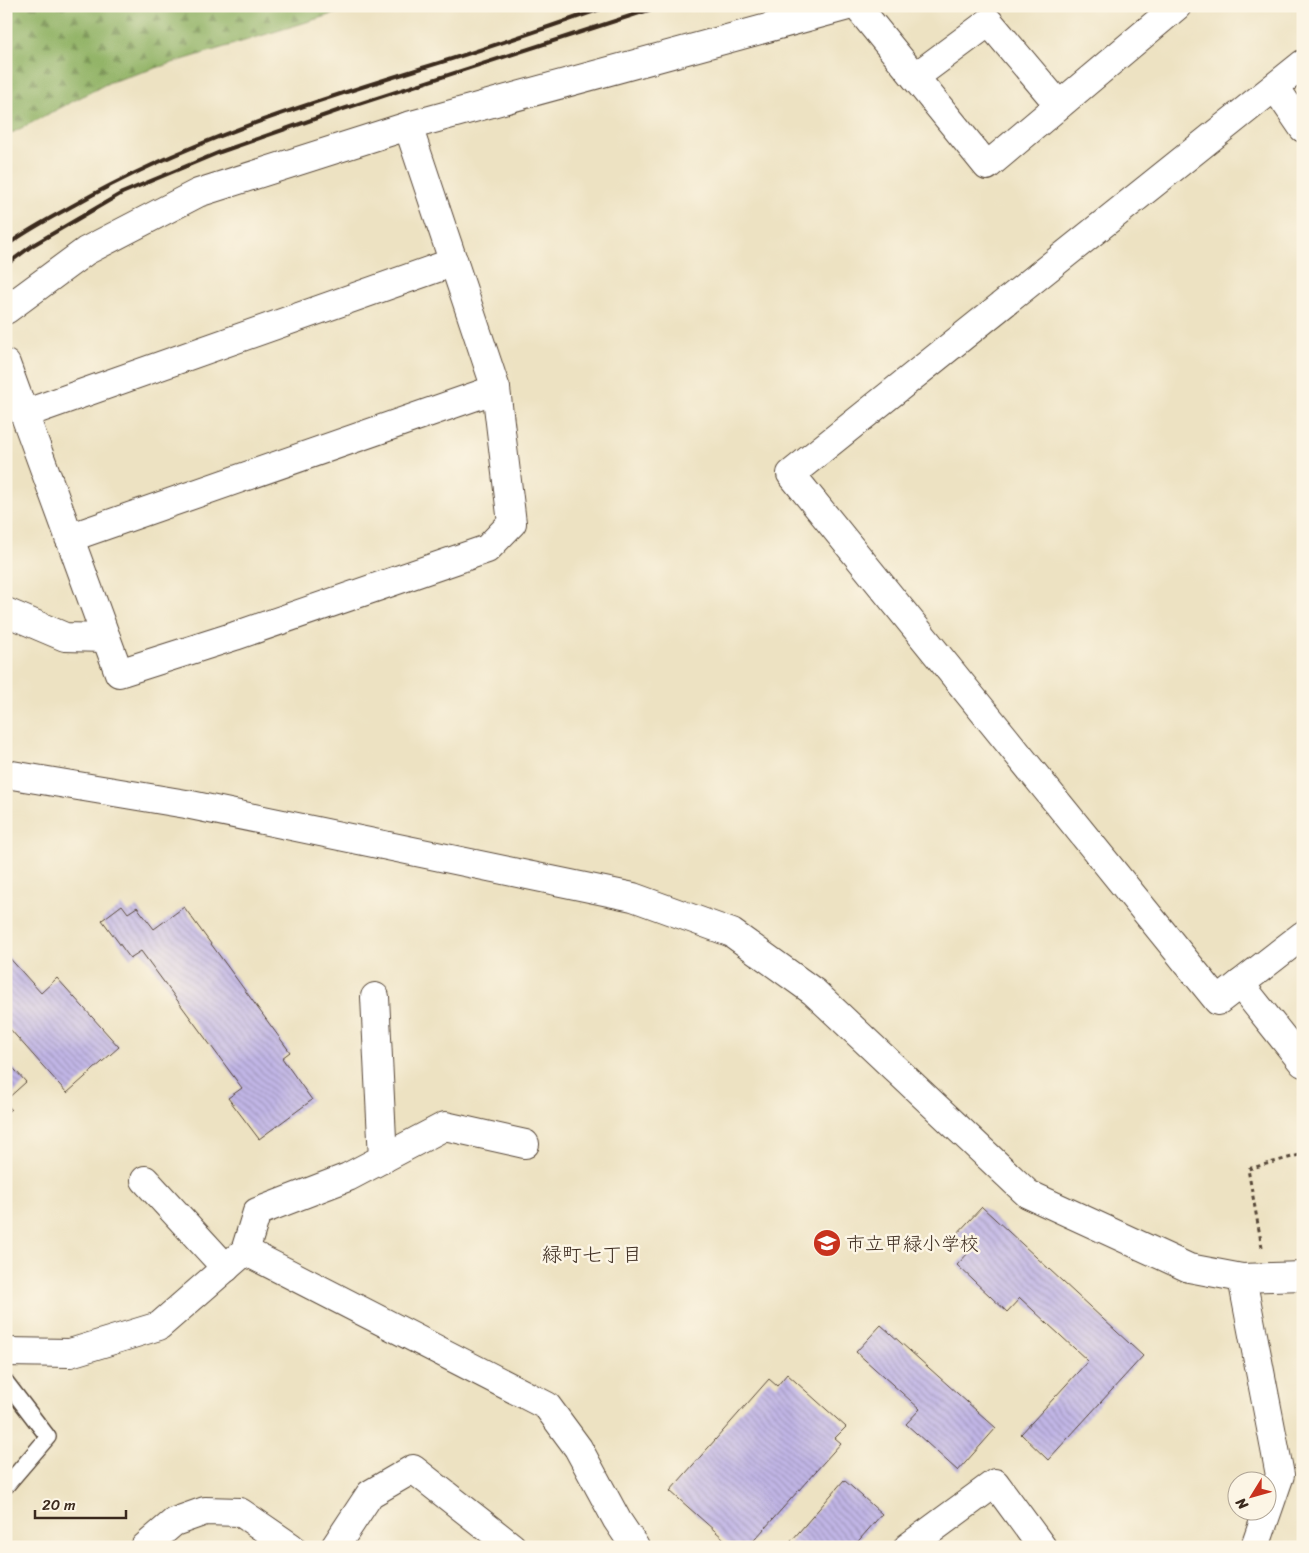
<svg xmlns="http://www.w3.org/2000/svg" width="1309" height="1553" viewBox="0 0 1309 1553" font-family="Sriracha,'Klee One',sans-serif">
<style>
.forest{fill:url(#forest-firs);stroke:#676f43}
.building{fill:url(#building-back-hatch)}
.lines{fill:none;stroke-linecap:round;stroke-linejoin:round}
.lane-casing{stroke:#564637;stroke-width:18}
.street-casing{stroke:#564637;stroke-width:30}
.path{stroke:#564637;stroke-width:3;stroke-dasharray:4 4;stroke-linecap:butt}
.lane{stroke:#fff;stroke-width:15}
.street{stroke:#fff;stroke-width:28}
.rail{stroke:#3b2a1e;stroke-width:4}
.labels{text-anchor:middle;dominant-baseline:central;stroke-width:5;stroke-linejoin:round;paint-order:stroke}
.poi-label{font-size:19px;fill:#3b2a1e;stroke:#fcf5e5;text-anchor:start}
.neighbourhood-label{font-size:20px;fill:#3b2a1e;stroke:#fcf5e5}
</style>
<defs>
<pattern id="forest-firs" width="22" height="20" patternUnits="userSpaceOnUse" patternTransform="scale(1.25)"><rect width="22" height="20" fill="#93b468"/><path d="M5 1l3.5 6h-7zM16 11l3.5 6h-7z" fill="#799355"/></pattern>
<pattern id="building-back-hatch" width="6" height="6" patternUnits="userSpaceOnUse" patternTransform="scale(1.25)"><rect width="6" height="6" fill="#c1b6e6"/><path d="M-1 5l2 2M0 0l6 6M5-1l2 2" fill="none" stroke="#9e94ba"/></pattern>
</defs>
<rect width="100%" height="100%" fill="#fcf5e5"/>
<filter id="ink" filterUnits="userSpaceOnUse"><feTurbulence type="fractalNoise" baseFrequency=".02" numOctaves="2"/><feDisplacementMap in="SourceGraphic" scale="10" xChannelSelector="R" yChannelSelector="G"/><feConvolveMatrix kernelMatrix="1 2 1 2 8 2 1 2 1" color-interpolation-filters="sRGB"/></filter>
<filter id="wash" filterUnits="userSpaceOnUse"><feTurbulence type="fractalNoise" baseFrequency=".0096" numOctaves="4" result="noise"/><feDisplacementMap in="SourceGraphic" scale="20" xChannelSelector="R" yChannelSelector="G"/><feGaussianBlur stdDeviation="1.12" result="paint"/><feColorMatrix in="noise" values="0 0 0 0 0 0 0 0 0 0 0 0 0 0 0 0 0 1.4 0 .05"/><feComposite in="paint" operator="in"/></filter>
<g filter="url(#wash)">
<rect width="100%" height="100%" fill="#ede2c2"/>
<polygon class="forest" points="6,6 359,6 110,82 6,136"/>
<g id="blocks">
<g class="building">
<polygon points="122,905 128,913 137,907 154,929 184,907 290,1052 282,1058 312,1100 259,1139 228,1098 242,1088 141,951 130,958 102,920"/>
<polygon points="6,954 41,993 57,978 119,1047 67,1093 9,1028 6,1031"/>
<polygon points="6,1060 26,1082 6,1100"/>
<polygon points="6,1103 11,1109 6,1113"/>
<polygon points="982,1207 1143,1356 1048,1460 1021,1434 1088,1361 1020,1298 1007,1312 957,1265 970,1251 954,1237"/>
<polygon points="881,1325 996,1428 958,1471 906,1424 920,1409 856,1352"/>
<polygon points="787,1374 846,1427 835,1438 841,1443 748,1547 733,1547 670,1491 769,1379 777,1386"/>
<polygon points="844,1480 882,1514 853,1547 786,1547"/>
</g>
</g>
</g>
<g filter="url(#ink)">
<use href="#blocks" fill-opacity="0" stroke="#564637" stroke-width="1"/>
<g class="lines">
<defs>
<polyline id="lane" points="6,1382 48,1437 6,1486"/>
<g id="street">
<polyline points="857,6 987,166 1177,6"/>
<polyline points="1303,64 791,474 1218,1001 1303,935"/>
<polyline points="915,77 989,22 1059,105"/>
<polyline points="1275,87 1303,128"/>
<polyline points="6,310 86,251 198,193 408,126 848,6"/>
<polyline points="6,364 119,673 235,636 487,549 512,523 496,389 408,126"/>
<polyline points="24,414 454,262"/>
<polyline points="69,538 496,389"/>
<polyline points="6,612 65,637 106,638"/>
<polyline points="6,774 186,804 633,897 732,933 814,992 1028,1194 1189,1268 1242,1278 1303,1276"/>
<polyline points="1240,984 1303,1063"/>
<polyline points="375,997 383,1159"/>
<polyline points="145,1180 226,1268"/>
<polyline points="245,1251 257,1212 348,1177 445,1126 525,1144"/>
<polyline points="1242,1278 1280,1475 1255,1547"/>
<polyline points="6,1352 70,1353 159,1326 245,1251 547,1406 578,1448 617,1520 635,1547"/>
<polyline points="145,1547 174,1522 205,1511 240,1512 291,1547"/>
<polyline points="335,1547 370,1494 413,1469 512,1547"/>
<polyline points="908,1547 995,1483 1042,1547"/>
</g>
</defs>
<use href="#lane" class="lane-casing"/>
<use href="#street" class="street-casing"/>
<polyline class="path" points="1262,1247 1248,1169 1303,1154"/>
<use href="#lane" class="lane"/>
<use href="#street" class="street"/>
<g class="rail">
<path d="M6 246C27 230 51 218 74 205 182 143 300 106 419 69 483 50 546 28 609 6"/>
<polyline points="6,265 33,245 122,193 220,152 337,111 661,6"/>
</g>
</g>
</g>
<defs>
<symbol id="school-disc" viewBox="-11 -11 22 22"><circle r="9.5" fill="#c8321e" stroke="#fcf5e5"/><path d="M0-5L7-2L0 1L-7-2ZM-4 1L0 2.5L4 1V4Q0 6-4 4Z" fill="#fff"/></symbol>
</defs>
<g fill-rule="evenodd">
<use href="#school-disc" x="811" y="1227" width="32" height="32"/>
</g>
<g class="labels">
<g class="poi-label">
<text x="846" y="1243">市立甲緑小学校</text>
</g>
<g class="neighbourhood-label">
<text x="592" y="1254">緑町七丁目</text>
</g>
</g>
<rect width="1309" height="1553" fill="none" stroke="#fcf5e5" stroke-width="25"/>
<g transform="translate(1252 1496) rotate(233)"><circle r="24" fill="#fcf5e5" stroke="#afa495"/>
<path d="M0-4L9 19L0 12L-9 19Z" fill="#c8321e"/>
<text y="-8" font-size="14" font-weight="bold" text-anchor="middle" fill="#3b2a1e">N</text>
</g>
<path d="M35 1510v8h91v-8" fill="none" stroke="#3b2a1e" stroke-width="2.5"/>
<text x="42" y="1510" font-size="15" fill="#3b2a1e" stroke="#fcf5e5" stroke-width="4" paint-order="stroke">20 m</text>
</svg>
